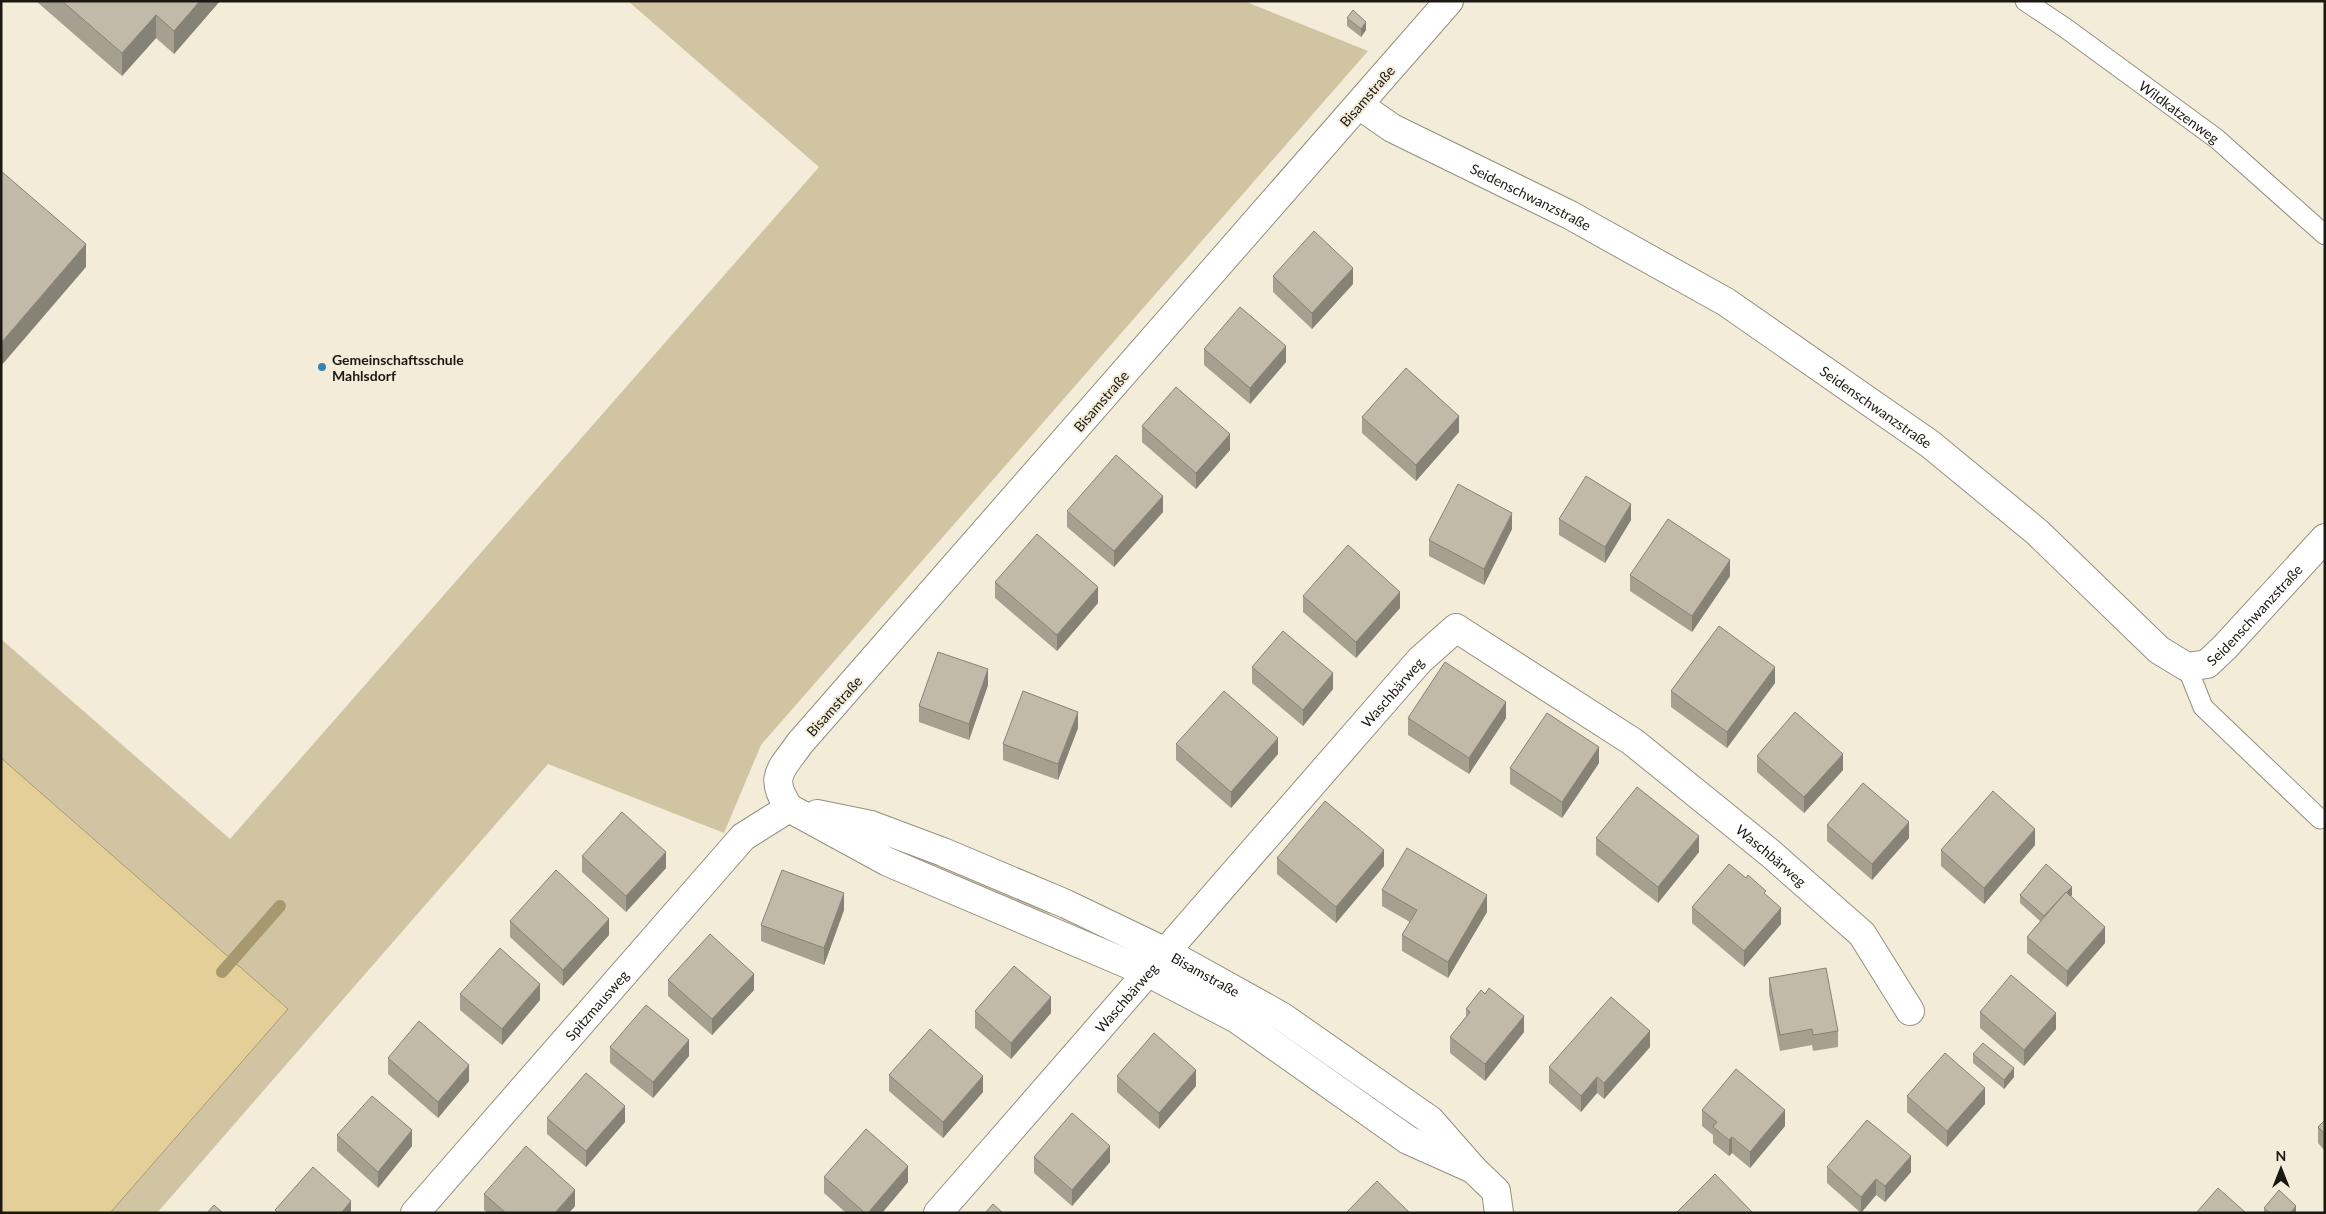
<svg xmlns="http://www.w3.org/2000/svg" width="2326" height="1214" viewBox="0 0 2326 1214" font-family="Lato,sans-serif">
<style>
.green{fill:#d1c4a3}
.water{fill:#e4cf98;stroke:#a89870}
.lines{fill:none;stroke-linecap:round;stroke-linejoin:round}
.stream{stroke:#a89870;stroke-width:12}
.service-casing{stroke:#958f7e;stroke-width:21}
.minor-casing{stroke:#958f7e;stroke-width:30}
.service{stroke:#fff;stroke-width:19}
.minor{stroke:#fff;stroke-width:28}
.wall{fill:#a6a091}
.shaded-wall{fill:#878276}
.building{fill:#c1baa9;stroke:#878276}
.poi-dot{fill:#3485b6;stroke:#f3ecd9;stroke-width:2}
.labels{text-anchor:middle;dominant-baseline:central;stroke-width:4;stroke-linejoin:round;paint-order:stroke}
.street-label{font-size:14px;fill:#1c1913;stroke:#f3ecd9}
.poi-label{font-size:14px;font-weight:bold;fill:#1c1913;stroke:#f3ecd9;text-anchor:start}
</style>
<rect width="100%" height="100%" fill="#f3ecd9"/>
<g class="green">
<polygon points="628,1 1244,1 1368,51 761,745 724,833 548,764 157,1213 110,1213 288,1009 1,758 1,639 230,839 819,167"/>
<polygon points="872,836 1051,912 1049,914 1040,912 873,845"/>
</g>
<polygon class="water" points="1,758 288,1009 110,1213 1,1213"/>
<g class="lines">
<polyline class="stream" points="222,972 280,906"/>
<defs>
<g id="service">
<path id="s1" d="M2025 1 2064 27 2217 139 2325 235"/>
<polyline points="2187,667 2203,707 2320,819"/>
</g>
<g id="minor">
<path d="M1449 1 800 743C781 770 768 777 789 808L888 862 1149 973 1237 1019 1408 1140 1473 1169"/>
<path id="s2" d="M1359 105 1392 128 1570 215 1726 302 1930 444 2037 532 2159 650 2187 667 2207 664 2225 647 2325 538"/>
<path id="s3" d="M817 814 871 825 943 852 1066 904 1166 952 1281 1016 1430 1120 1473 1169 1496 1191 1499 1213"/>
<path id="s4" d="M415 1213 743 837 789 808"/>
<path id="s5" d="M938 1213 1420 660 1456 628 1633 742 1770 853 1862 934 1910 1011"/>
</g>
</defs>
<use href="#service" class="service-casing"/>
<use href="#minor" class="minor-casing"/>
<use href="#service" class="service"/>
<use href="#minor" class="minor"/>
</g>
<g class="wall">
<polygon points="36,1 220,1 174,54 156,38 122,76"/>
<polygon points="1347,18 1366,30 1361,37 1347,26"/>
<polygon points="1273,276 1353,284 1312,329 1273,292"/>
<polygon points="1204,349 1286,362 1250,404 1204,365"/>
<polygon points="1362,417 1459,432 1416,481 1362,433"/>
<polygon points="1142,426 1230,450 1196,489 1142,442"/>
<polygon points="1067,511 1163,512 1114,567 1067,527"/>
<polygon points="1559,519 1631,520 1605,563 1559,535"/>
<polygon points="1512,529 1484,585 1429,556 1429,540"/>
<polygon points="1630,575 1730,576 1692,632 1630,591"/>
<polygon points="995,582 1098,603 1057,651 995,598"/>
<polygon points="1303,596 1400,608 1356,658 1303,612"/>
<polygon points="1252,667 1333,689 1303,726 1252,683"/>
<polygon points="1775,683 1727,748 1671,707 1671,691"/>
<polygon points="988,685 969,740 919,722 919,706"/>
<polygon points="1408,718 1506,718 1469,774 1408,735"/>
<polygon points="1078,728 1058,780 1003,760 1003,744"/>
<polygon points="1176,744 1278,754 1231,808 1176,760"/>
<polygon points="1757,756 1843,770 1804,813 1757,772"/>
<polygon points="1599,763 1562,818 1510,784 1510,768"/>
<polygon points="1827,825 1909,838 1872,880 1827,841"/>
<polygon points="1596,838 1699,852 1658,903 1596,855"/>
<polygon points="2035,845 1984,904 1941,866 1941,850"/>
<polygon points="582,856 666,868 626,912 582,872"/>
<polygon points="1277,858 1384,866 1336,923 1277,874"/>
<polygon points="1382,890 1487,912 1448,978 1402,951 1402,935 1410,922 1382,906"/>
<polygon points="2020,895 2072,895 2070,896 2105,943 2067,987 2027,953 2027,937 2040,921 2020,903"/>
<polygon points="1766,896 1781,924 1744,967 1692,923 1692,907"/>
<polygon points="844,910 824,965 761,941 761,925"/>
<polygon points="510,921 609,935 563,986 510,937"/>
<polygon points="1769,978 1838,1031 1838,1047 1813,1051 1812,1045 1780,1051 1769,994"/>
<polygon points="668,980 754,990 712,1035 668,996"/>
<polygon points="460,994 540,1000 502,1045 460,1010"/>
<polygon points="1466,1009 1524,1032 1485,1081 1450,1053 1450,1037 1466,1017"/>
<polygon points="975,1011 1051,1013 1011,1059 975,1028"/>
<polygon points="1980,1012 2056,1029 2024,1066 1980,1028"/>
<polygon points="610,1047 689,1056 653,1098 610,1063"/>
<polygon points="1650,1047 1604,1099 1597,1093 1581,1112 1549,1083 1549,1067"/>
<polygon points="1973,1054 2014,1077 2004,1089 1973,1063"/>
<polygon points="388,1058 469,1081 438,1118 388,1074"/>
<polygon points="889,1075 983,1092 943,1138 889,1091"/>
<polygon points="1117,1076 1196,1086 1159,1129 1117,1092"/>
<polygon points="1907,1096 1985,1104 1947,1147 1907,1112"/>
<polygon points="1702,1110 1785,1126 1750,1168 1732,1153 1729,1156 1713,1143 1713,1135 1702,1126"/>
<polygon points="547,1118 625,1122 586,1167 547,1134"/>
<polygon points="2325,1120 2325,1154 2324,1150 2318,1143 2318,1127"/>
<polygon points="337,1135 412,1146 378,1188 337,1151"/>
<polygon points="1034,1157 1110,1162 1072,1206 1034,1173"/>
<polygon points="1827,1167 1911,1172 1885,1202 1876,1195 1861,1213 1827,1183"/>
<polygon points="824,1177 908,1182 882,1213 846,1213 824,1193"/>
<polygon points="484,1194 575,1206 569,1213 488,1213 484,1210"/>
<polygon points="2264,1208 2296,1213 2264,1213"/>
</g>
<g class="shaded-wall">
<polygon points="200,1 220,1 174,54 174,31"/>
<polygon points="156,15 156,38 122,76 122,53"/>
<polygon points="1366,22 1366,30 1361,37 1361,29"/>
<polygon points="86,244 86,267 1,366 1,343"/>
<polygon points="1353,268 1353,284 1312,329 1312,313"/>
<polygon points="1286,346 1286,362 1250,404 1250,388"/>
<polygon points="1459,416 1459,432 1416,481 1416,465"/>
<polygon points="1230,434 1230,450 1196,489 1196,473"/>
<polygon points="1163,496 1163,512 1114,567 1114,551"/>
<polygon points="1631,504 1631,520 1605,563 1605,547"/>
<polygon points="1512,513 1512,529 1484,585 1484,569"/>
<polygon points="1730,560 1730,576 1692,632 1692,616"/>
<polygon points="1098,587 1098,603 1057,651 1057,635"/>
<polygon points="1400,592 1400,608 1356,658 1356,642"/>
<polygon points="1775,667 1775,683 1727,748 1727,732"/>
<polygon points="988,669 988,685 969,740 969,724"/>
<polygon points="1333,673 1333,689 1303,726 1303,710"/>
<polygon points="1506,702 1506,718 1469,774 1469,758"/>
<polygon points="1078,712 1078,728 1058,780 1058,764"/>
<polygon points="1278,738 1278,754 1231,808 1231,792"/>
<polygon points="1599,747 1599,763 1562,818 1562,802"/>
<polygon points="1843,754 1843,770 1804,813 1804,797"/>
<polygon points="1909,822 1909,838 1872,880 1872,864"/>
<polygon points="2035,829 2035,845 1984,904 1984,888"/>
<polygon points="1699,836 1699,852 1658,903 1658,887"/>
<polygon points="1384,850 1384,866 1336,923 1336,907"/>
<polygon points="666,852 666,868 626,912 626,896"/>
<polygon points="2072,887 2072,895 2045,925 2045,917"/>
<polygon points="844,893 844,910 824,965 824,948"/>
<polygon points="1487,895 1487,912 1448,978 1448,962"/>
<polygon points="1781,908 1781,924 1744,967 1744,951"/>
<polygon points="609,919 609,935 563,986 563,970"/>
<polygon points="2105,927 2105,943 2067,987 2067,971"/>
<polygon points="754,974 754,990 712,1035 712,1019"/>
<polygon points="540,984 540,1000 502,1045 502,1029"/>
<polygon points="1051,997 1051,1013 1011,1059 1011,1043"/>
<polygon points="2056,1013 2056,1029 2024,1066 2024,1050"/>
<polygon points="1524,1016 1524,1032 1485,1081 1485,1064"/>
<polygon points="1650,1031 1650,1047 1604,1099 1604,1083"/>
<polygon points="689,1040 689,1056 653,1098 653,1082"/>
<polygon points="469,1065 469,1081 438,1118 438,1102"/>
<polygon points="2014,1068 2014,1077 2004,1089 2004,1080"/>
<polygon points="1196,1070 1196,1086 1159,1129 1159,1113"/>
<polygon points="983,1076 983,1092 943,1138 943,1122"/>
<polygon points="1597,1077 1597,1093 1581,1112 1581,1096"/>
<polygon points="1985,1088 1985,1104 1947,1147 1947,1131"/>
<polygon points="625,1106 625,1122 586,1167 586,1151"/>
<polygon points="1785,1110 1785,1126 1750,1168 1750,1152"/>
<polygon points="412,1130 412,1146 378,1188 378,1172"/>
<polygon points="1732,1137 1732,1153 1729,1156 1729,1140"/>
<polygon points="1110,1146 1110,1162 1072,1206 1072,1190"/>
<polygon points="1911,1156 1911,1172 1885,1202 1885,1186"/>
<polygon points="908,1166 908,1182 882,1213 868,1213"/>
<polygon points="1876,1179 1876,1195 1861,1213 1861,1197"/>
<polygon points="575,1190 575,1206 569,1213 555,1213"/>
<polygon points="351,1201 351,1213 341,1213"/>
<polygon points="2296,1206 2296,1213 2290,1213"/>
</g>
<g class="building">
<polygon points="62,1 200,1 174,31 156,15 122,53"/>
<polygon points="1353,10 1366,22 1361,29 1347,18"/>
<polygon points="1,171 86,244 1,343"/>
<polygon points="1314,231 1353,268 1312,313 1273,276"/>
<polygon points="1240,307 1286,346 1250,388 1204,349"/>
<polygon points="1406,368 1459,416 1416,465 1362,417"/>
<polygon points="1176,387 1230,434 1196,473 1142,426"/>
<polygon points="1116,455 1163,496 1114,551 1067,511"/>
<polygon points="1586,476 1631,504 1605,547 1559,519"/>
<polygon points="1458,484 1512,513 1484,569 1429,540"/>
<polygon points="1668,519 1730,560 1692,616 1630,575"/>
<polygon points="1037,534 1098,587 1057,635 995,582"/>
<polygon points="1348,545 1400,592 1356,642 1303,596"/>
<polygon points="1719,626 1775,667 1727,732 1671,691"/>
<polygon points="1283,631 1333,673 1303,710 1252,667"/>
<polygon points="938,652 988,669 969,724 919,706"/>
<polygon points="1445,662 1506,702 1469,758 1408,718"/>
<polygon points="1023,691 1078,712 1058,764 1003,744"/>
<polygon points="1224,691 1278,738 1231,792 1176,744"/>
<polygon points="1795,712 1843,754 1804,797 1757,756"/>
<polygon points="1547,713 1599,747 1562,802 1510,768"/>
<polygon points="1863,783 1909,822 1872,864 1827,825"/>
<polygon points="1637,787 1699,836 1658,887 1596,838"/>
<polygon points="1993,791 2035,829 1984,888 1941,850"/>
<polygon points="1325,801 1384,850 1336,907 1277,858"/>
<polygon points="622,812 666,852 626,896 582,856"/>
<polygon points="1407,848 1487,895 1448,962 1402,935 1417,910 1382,890"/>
<polygon points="1729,864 1746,878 1748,875 1766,891 1764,893 1781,908 1744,951 1692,907"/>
<polygon points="2046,864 2072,887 2066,893 2066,892 2044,916 2020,895"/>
<polygon points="556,870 609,919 563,970 510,921"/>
<polygon points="782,870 844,893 824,948 761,925"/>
<polygon points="2066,892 2105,927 2067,971 2027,937"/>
<polygon points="710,934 754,974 712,1019 668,980"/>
<polygon points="500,948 540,984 502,1029 460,994"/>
<polygon points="1014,966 1051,997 1011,1043 975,1011"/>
<polygon points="1826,968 1838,1031 1813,1035 1812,1029 1780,1035 1769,978"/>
<polygon points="2011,975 2056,1013 2024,1050 1980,1012"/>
<polygon points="1489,988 1524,1016 1485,1064 1450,1037 1470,1012 1466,1009 1481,990 1485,994"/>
<polygon points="1611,997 1650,1031 1604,1083 1597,1077 1581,1096 1549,1067"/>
<polygon points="646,1005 689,1040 653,1082 610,1047"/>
<polygon points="419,1021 469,1065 438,1102 388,1058"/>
<polygon points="930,1029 983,1076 943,1122 889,1075"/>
<polygon points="1154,1033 1196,1070 1159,1113 1117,1076"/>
<polygon points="1983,1043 2014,1068 2004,1080 1973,1054"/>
<polygon points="1945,1053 1985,1088 1947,1131 1907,1096"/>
<polygon points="1736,1069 1785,1110 1750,1152 1732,1137 1729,1140 1713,1127 1717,1122 1702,1110"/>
<polygon points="586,1073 625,1106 586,1151 547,1118"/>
<polygon points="372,1096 412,1130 378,1172 337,1135"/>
<polygon points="1072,1113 1110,1146 1072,1190 1034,1157"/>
<polygon points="1867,1120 1911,1156 1885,1186 1876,1179 1861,1197 1827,1167"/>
<polygon points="2325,1120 2325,1134 2318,1127"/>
<polygon points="866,1129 908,1166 868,1213 865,1213 824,1177"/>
<polygon points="526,1146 575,1190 555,1213 506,1213 484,1194"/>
<polygon points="313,1167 351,1201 341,1213 278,1213 275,1210"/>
<polygon points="1715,1174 1753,1213 1676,1213"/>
<polygon points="1377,1181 1410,1213 1346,1213"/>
<polygon points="2218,1188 2246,1213 2198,1213 2197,1212"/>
<polygon points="2279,1190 2296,1206 2290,1213 2270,1213 2264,1208"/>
<polygon points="993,1204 1003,1213 985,1213"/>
<polygon points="214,1205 223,1213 207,1213"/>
</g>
<circle class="poi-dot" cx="322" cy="367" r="5"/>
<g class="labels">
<g class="street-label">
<text transform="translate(1367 96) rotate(-49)">Bisamstraße</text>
<text stroke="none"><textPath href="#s1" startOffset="190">Wildkatzenweg</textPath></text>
<text stroke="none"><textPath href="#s2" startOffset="195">Seidenschwanzstraße</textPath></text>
<text transform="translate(1101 401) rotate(-49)">Bisamstraße</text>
<text stroke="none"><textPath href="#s2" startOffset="600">Seidenschwanzstraße</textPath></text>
<text stroke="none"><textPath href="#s2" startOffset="1095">Seidenschwanzstraße</textPath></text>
<text stroke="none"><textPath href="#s5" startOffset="691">Waschbärweg</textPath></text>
<text transform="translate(834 706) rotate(-48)">Bisamstraße</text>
<text stroke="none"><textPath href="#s5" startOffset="1171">Waschbärweg</textPath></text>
<text stroke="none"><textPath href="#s3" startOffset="422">Bisamstraße</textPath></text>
<text stroke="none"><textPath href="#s5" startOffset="286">Waschbärweg</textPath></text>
<text stroke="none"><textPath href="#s4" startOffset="276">Spitzmausweg</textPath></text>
</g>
<g class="poi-label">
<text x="332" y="359">Gemeinschaftsschule<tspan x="332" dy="16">Mahlsdorf</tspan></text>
</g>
</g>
<rect width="2326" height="1214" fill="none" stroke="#1c1913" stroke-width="5"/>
<g transform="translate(2281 1169)" stroke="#f3ecd9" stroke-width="4" paint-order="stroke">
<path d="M0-4L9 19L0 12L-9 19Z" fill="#1c1913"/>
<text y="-8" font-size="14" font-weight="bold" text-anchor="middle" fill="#1c1913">N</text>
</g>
</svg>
